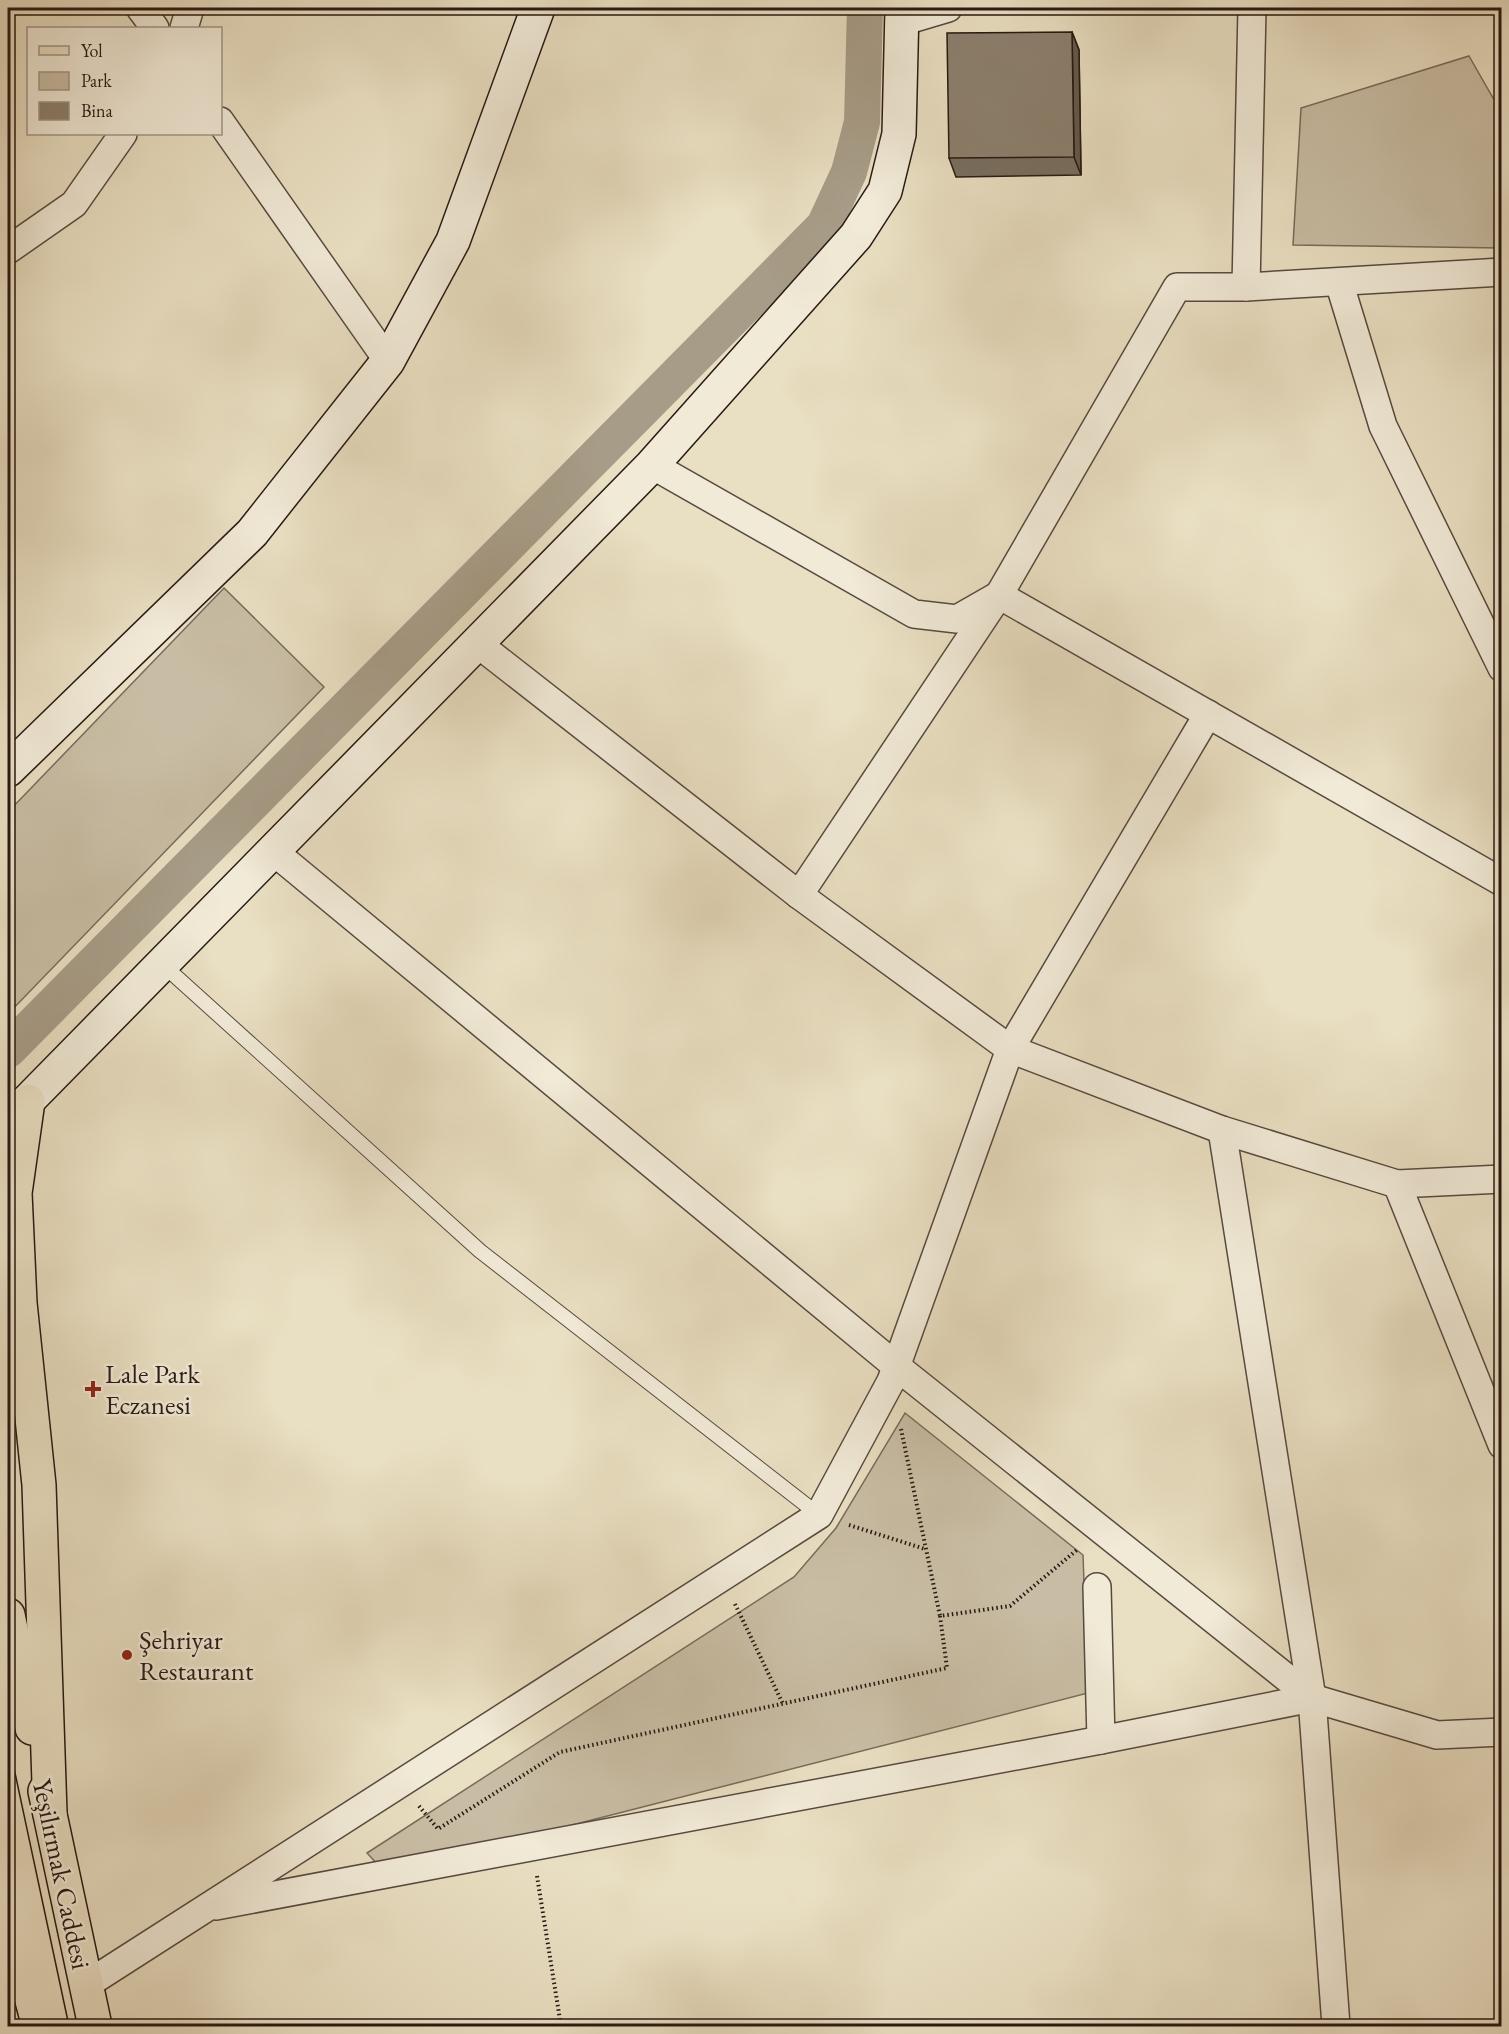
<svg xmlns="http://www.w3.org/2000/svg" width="1509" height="2034" viewBox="0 0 1509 2034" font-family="'EB Garamond',serif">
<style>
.park{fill:#c8bda4;stroke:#786b5c;stroke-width:1.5}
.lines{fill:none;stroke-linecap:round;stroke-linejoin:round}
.canal{stroke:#a79c87;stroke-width:36}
.lane-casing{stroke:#584a40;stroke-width:16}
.street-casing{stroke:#584a40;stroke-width:30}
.secondary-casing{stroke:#281914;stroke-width:36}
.primary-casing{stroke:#281914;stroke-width:36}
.path{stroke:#281914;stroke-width:4;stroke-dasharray:1.5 3;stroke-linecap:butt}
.lane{stroke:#f1ead7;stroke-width:14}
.street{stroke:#f1ead7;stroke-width:27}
.secondary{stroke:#f1ead7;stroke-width:33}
.primary{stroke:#e9dfc2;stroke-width:33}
.tram{stroke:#281914;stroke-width:1.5}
.wall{fill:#786e5f;stroke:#281914;stroke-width:1.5}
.shaded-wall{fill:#625a4d;stroke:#281914;stroke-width:1.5}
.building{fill:#8c806e;stroke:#281914;stroke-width:1.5}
.poi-dot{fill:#8f2418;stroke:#f1ead7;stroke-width:2}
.labels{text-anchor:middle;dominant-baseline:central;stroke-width:5;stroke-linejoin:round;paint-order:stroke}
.poi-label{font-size:27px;fill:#281914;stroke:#f1ead7;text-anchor:start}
.street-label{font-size:27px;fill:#281914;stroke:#f1ead7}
</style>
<rect width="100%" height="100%" fill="#e9dfc2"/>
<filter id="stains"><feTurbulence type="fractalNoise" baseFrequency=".00333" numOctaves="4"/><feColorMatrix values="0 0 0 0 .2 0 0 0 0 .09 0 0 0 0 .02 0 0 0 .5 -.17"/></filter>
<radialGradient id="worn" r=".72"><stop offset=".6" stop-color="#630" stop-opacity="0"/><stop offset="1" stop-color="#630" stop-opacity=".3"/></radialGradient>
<g class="park">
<polygon points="1469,56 1501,112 1501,248 1293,245 1301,108"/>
<polygon points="224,588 324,687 8,1014 8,812"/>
<polygon points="905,1413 1083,1555 1088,1693 541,1833 389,1877 367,1853 794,1577 836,1528"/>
</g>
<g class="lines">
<polyline class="canal" points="8,1050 824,226 849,172 862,122 865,8"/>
<defs>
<polyline id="lane" points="162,964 480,1251 819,1515"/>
<g id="street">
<polyline points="140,8 155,28"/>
<polyline points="901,22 948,8"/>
<polyline points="184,28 190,8"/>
<polyline points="220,121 388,361"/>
<polyline points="8,250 74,204 123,134"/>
<polyline points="1339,282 1383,426 1502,668"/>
<polyline points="1246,287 1252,8"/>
<polyline points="652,465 914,614 957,619 999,595 1502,882"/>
<polyline points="478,644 799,895 1010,1049 1222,1130 1397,1184 1502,1179"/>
<polyline points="273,851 896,1366 1312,1698 1437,1735 1502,1732"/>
<polyline points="799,895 999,595 1177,287 1246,287 1502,272"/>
<polyline points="1222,1130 1312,1698 1336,2026"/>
<polyline points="1397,1184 1502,1445"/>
<polyline points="1097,1587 1101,1740"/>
<polyline points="216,1906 1101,1740 1312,1698"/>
<polyline points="86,1985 819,1515 891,1381 1010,1049 1208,714"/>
</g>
<g id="secondary">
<polyline points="8,770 252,533 388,361 453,241 538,8"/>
<polyline points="8,1121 652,465 856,236 885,191 899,134 902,8"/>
</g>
<g id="primary">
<polyline points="28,1101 15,1193 20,1303 39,1485 50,1813"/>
<polyline points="8,1615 32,1728"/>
<polyline points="45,1791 95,2026"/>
</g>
</defs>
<use href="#lane" class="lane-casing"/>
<use href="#street" class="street-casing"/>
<use href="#secondary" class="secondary-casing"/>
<use href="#primary" class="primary-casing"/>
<g class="path">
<polyline points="901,1429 940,1616"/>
<polyline points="849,1525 925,1549"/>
<polyline points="735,1604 783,1704"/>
<polyline points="419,1806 438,1829 560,1752 947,1668 940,1616 1010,1606 1078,1549"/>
<polyline points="537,1876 561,2026"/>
</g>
<use href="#lane" class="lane"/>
<use href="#street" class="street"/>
<use href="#secondary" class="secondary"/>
<use href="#primary" class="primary"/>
<g class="tram">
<polyline points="8,1740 69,2026"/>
<polyline points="8,1978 21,2026"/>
</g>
</g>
<polygon class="wall" points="1072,32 1079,50 1081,175 956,177 949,158"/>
<polygon class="shaded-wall" points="1072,32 1079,50 1081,175 1074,157"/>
<polygon class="building" points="1072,32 1074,157 949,158 947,33"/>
<g class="poi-dot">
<path d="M90 1380h6v6h6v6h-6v6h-6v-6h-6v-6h6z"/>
<circle cx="127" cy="1655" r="6"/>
</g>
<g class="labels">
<g class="poi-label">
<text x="105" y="1373">Lale Park<tspan x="105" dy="31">Eczanesi</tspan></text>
<text x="139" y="1639">Şehriyar<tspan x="139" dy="31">Restaurant</tspan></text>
</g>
<g class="street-label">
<text transform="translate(62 1874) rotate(78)">Yeşilırmak Caddesi</text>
</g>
</g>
<rect width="1509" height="2034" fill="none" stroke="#e9dfc2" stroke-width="30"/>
<rect x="9" y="9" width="1491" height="2016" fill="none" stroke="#281914" stroke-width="3"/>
<rect x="15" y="15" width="1479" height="2004" fill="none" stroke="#281914" stroke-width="1.5"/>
<rect x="27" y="27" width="195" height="108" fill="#f1ead7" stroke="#a19689" stroke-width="1.5"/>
<rect x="39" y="46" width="30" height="9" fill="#e9dfc2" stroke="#a19689" stroke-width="1.5"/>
<text x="81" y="57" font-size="18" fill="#281914">Yol</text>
<rect x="39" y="72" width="30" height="18" fill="#c8bda4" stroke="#a19689" stroke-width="1.5"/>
<text x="81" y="87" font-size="18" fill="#281914">Park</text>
<rect x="39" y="102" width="30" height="18" fill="#8c806e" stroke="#a19689" stroke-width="1.5"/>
<text x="81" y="117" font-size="18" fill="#281914">Bina</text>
<rect width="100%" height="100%" filter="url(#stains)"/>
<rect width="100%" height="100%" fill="url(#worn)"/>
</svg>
